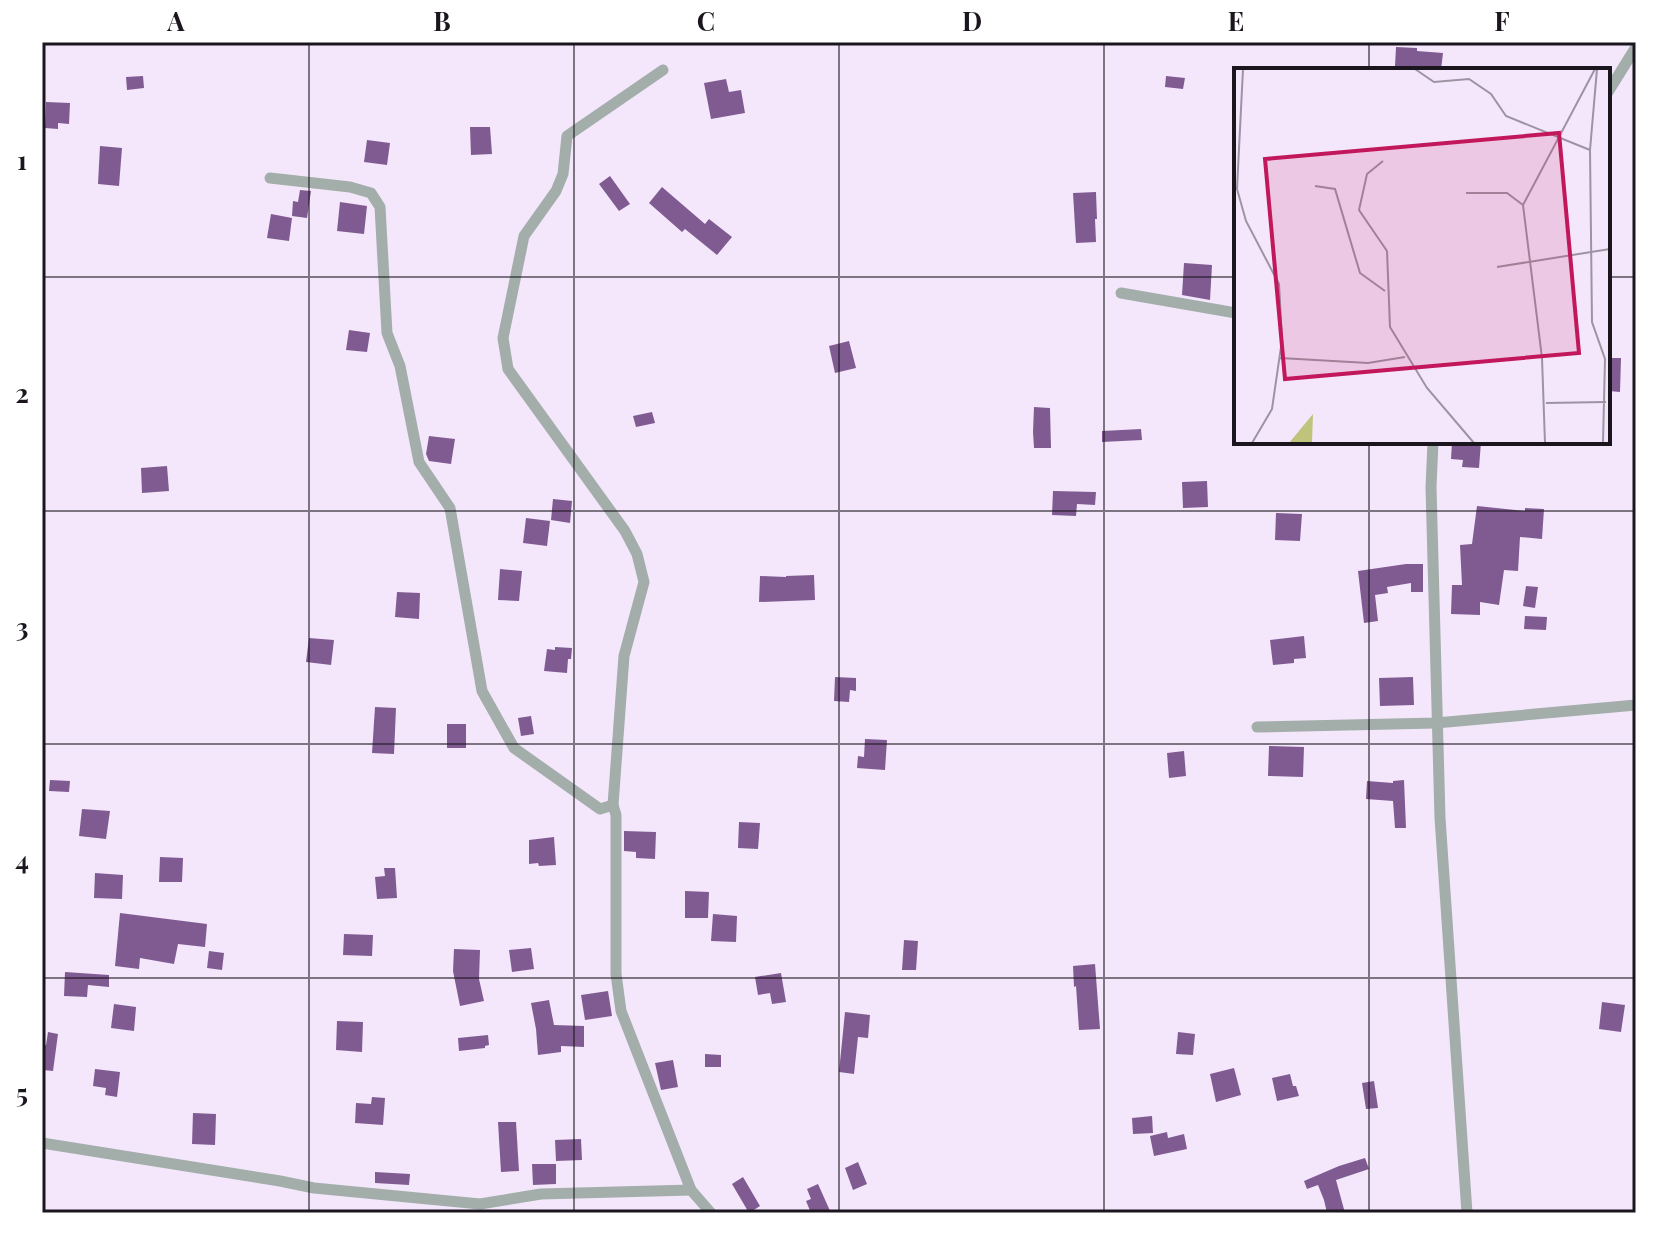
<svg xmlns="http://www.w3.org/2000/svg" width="1678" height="1255" viewBox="0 0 1678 1255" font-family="'Playfair Display',serif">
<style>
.building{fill:#805b92}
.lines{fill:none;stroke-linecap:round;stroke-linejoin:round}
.minor{stroke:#a3aeaa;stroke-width:11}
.grid{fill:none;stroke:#1b161e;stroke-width:2;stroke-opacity:0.55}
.inset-road{fill:none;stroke:#9d93a3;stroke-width:2}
.view{fill:#c2185b;fill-opacity:0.15;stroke:#c2185b;stroke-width:4}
.inset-edge{fill:none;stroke:#1b161e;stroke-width:4}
.neatline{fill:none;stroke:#1b161e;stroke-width:3}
.grid-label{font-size:26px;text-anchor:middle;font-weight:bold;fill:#1b161e}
</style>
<rect width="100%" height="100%" fill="#f4e7fc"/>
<g class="building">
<polygon points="1396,47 1417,48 1417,51 1443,53 1441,70 1419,70 1420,67 1395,66"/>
<polygon points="143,76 144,88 127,90 126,77"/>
<polygon points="1166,76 1185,78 1183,89 1165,87"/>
<polygon points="726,79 729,92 741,90 745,113 711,119 704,83"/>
<polygon points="46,102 70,103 69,124 58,123 58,129 45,128"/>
<polygon points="470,127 490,127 492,154 471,155"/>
<polygon points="367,140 390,143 387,165 364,162"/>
<polygon points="100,146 122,148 119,186 98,184"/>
<polygon points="610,176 630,204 619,211 599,184"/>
<polygon points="662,187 705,224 709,219 732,237 717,255 685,229 682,232 649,203"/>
<polygon points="300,190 311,191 307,218 292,216 293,201 298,202"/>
<polygon points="1096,192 1097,219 1095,219 1096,242 1076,243 1073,193"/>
<polygon points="340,202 367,206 364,234 337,231"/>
<polygon points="271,214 292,218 289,241 267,238"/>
<polygon points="1184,263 1212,265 1210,300 1182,295"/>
<polygon points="349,330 370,333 367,352 346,350"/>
<polygon points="849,341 856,368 835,373 829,346"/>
<polygon points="1610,358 1621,358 1620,392 1609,391"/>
<polygon points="1034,407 1050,408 1051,448 1034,448 1033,432"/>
<polygon points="652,412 655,423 636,427 633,416"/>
<polygon points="1141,429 1142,440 1102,442 1102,431"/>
<polygon points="429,436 455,439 451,464 429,461 426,454"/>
<polygon points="1452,442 1481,442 1479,468 1462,467 1463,460 1451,459"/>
<polygon points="167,466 169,491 142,493 141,468"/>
<polygon points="1207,481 1208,507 1183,508 1182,482"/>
<polygon points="1053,491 1096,492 1095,505 1077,504 1076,516 1052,515"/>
<polygon points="553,499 572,501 570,523 551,520"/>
<polygon points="1477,506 1525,511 1525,508 1544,509 1542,539 1520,537 1518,571 1504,570 1499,605 1480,602 1480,615 1451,614 1452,585 1462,585 1460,545 1472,544"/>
<polygon points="1276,513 1302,514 1300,541 1275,540"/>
<polygon points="526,518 550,521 547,546 523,543"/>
<polygon points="1406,564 1423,564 1423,592 1411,592 1411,583 1387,587 1388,593 1375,595 1378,621 1364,623 1358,571"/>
<polygon points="500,569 522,571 519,601 498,600"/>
<polygon points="814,575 815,600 759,602 760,576 786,577 786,576"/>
<polygon points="1526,586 1538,587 1535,608 1523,606"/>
<polygon points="397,592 420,593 419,619 395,617"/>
<polygon points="1525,616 1547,617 1546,630 1524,629"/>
<polygon points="1304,636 1306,658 1294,659 1294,663 1273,665 1270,640"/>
<polygon points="309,638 334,640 331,665 306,662"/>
<polygon points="555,647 572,648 571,659 568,659 567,673 544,671 547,649 555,650"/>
<polygon points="835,677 856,678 856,691 850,690 849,702 834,701"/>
<polygon points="1413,677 1414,705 1380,706 1379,678"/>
<polygon points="375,707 396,708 394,754 372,753"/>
<polygon points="531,716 534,734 521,736 518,718"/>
<rect x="447" y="724" width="19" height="24"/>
<polygon points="865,739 887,740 885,770 857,768 858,756 864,757"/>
<polygon points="1269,746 1304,747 1303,777 1268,776"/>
<polygon points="1184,751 1186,776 1169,778 1167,753"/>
<polygon points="50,780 70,781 69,792 49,791"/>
<polygon points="1404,780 1406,828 1395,828 1393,801 1366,799 1367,781 1393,783 1393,781"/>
<polygon points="82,809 110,811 106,839 79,836"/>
<polygon points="739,822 760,823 758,849 738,848"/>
<polygon points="624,831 656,832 655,859 636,858 636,852 624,851"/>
<polygon points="554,837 556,865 539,866 538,863 529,864 529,840"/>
<polygon points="160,857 183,858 182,882 159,882"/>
<polygon points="384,868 395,868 397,898 377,899 375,877 385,876"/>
<polygon points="95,873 123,875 122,899 94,898"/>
<polygon points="685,891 709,892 708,918 685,918"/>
<polygon points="120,913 207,924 205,947 178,944 174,964 140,958 139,969 115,966"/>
<polygon points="713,914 737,916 736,942 711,941"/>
<polygon points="344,934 373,935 372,956 343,955"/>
<polygon points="904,940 918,941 916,970 902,970"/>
<polygon points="531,948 534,969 512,972 509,950"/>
<polygon points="454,949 480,950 479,979 484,1001 460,1006 453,971"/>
<polygon points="209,951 224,953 222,970 207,968"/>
<polygon points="1095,964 1100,1029 1079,1030 1076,986 1074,987 1073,966"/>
<polygon points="65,972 109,975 109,987 88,985 87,997 64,996"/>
<polygon points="781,973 786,1002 772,1004 770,993 758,995 755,977"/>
<polygon points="608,991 612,1016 585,1020 581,995"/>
<polygon points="549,1000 554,1025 584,1026 584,1047 561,1046 561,1052 538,1055 536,1029 531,1003"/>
<polygon points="1602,1002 1625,1005 1621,1032 1599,1029"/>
<polygon points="114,1004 136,1007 134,1031 111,1028"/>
<polygon points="845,1012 870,1015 868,1038 858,1037 854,1074 839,1072"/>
<polygon points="337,1021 363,1022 362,1052 336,1050"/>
<polygon points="48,1032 58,1034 53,1071 43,1070 44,1059 42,1059 42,1045 46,1045"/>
<polygon points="1178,1032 1195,1034 1193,1055 1176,1054"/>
<polygon points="488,1035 489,1045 485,1046 485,1048 459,1051 458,1038"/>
<polygon points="705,1054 721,1055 721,1067 705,1067"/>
<polygon points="673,1060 678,1087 661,1090 655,1063"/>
<polygon points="1234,1068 1241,1095 1216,1102 1210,1074"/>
<polygon points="95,1069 120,1072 117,1097 105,1095 106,1088 93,1086"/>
<polygon points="1290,1074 1293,1086 1296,1086 1299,1096 1277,1101 1272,1078"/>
<polygon points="1374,1081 1378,1108 1366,1109 1362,1083"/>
<polygon points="372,1097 385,1098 383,1125 355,1123 356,1103 371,1104"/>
<polygon points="193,1113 216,1114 215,1145 192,1144"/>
<polygon points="1152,1116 1153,1133 1133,1134 1132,1118"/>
<polygon points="498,1122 516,1122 519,1171 501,1172"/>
<polygon points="1167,1132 1168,1138 1184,1134 1187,1149 1154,1156 1150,1136"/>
<polygon points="581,1139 582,1160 556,1161 555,1140"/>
<polygon points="1365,1158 1369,1169 1336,1180 1345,1213 1327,1213 1324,1200 1318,1185 1307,1189 1304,1181 1339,1166"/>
<polygon points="858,1162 867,1184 853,1190 845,1168"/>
<polygon points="532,1164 556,1164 556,1184 533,1185"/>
<polygon points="375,1172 410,1174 409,1185 375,1183"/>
<polygon points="743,1177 760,1206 749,1213 732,1184"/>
<polygon points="818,1184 831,1213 811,1213 806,1201 811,1199 807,1189"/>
</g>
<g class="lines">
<g class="minor">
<polyline points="663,70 567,136 563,174 556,191 524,236 503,338 508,369 625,531 637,554 644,582 624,656 613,805 616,815 616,974 621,1011 691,1190 711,1213"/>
<polyline points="1608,92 1636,47"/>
<polyline points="270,178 350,187 371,193 380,207 387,333 400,366 419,462 450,508 482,691 514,748 600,809 613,805"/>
<polyline points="1121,293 1236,313"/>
<polyline points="1433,442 1431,487 1440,818 1467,1213"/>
<polyline points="1257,727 1436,723 1636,705"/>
<polyline points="42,1143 280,1181 314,1188 480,1204 541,1194 691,1190"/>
</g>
</g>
<path class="grid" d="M309 42V1213M574 42V1213M839 42V1213M1104 42V1213M1369 42V70M42 277H1236M1608 277H1636M1369 442V1213M42 511H1636M42 744H1636M42 978H1636"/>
<g transform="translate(1234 68)">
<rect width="376" height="376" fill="#f4e7fc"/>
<path d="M79 346 78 375H55Z" fill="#bec47c"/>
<path class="inset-road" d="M9 1 3 121 12 153 45 216 48 272 38 341 18 375M181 1 200 14 235 11 257 26 272 48 356 82M363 1 356 82 358 254 371 291 369 375M149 93 133 106 125 142 153 183 156 259 193 320 240 375M81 118 101 121 126 205 151 223M232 125H273L289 137M263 199 376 181M46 290 134 295 171 289M312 335 372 334M311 375 308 290 289 137 361 1"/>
<path class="view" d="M325 65 345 285 51 311 31 91Z"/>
<rect width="376" height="376" class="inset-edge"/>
</g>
<rect width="1678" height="1255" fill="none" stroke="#ffffff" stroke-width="88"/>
<rect x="44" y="44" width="1590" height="1167" class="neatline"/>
<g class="grid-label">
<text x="176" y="31">A</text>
<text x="442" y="31">B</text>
<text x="706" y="31">C</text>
<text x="972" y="31">D</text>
<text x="1236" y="31">E</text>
<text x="1502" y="31">F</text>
<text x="22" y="170">1</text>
<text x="22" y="403">2</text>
<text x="22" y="637">3</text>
<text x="22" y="870">4</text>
<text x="22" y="1103">5</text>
</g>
</svg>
